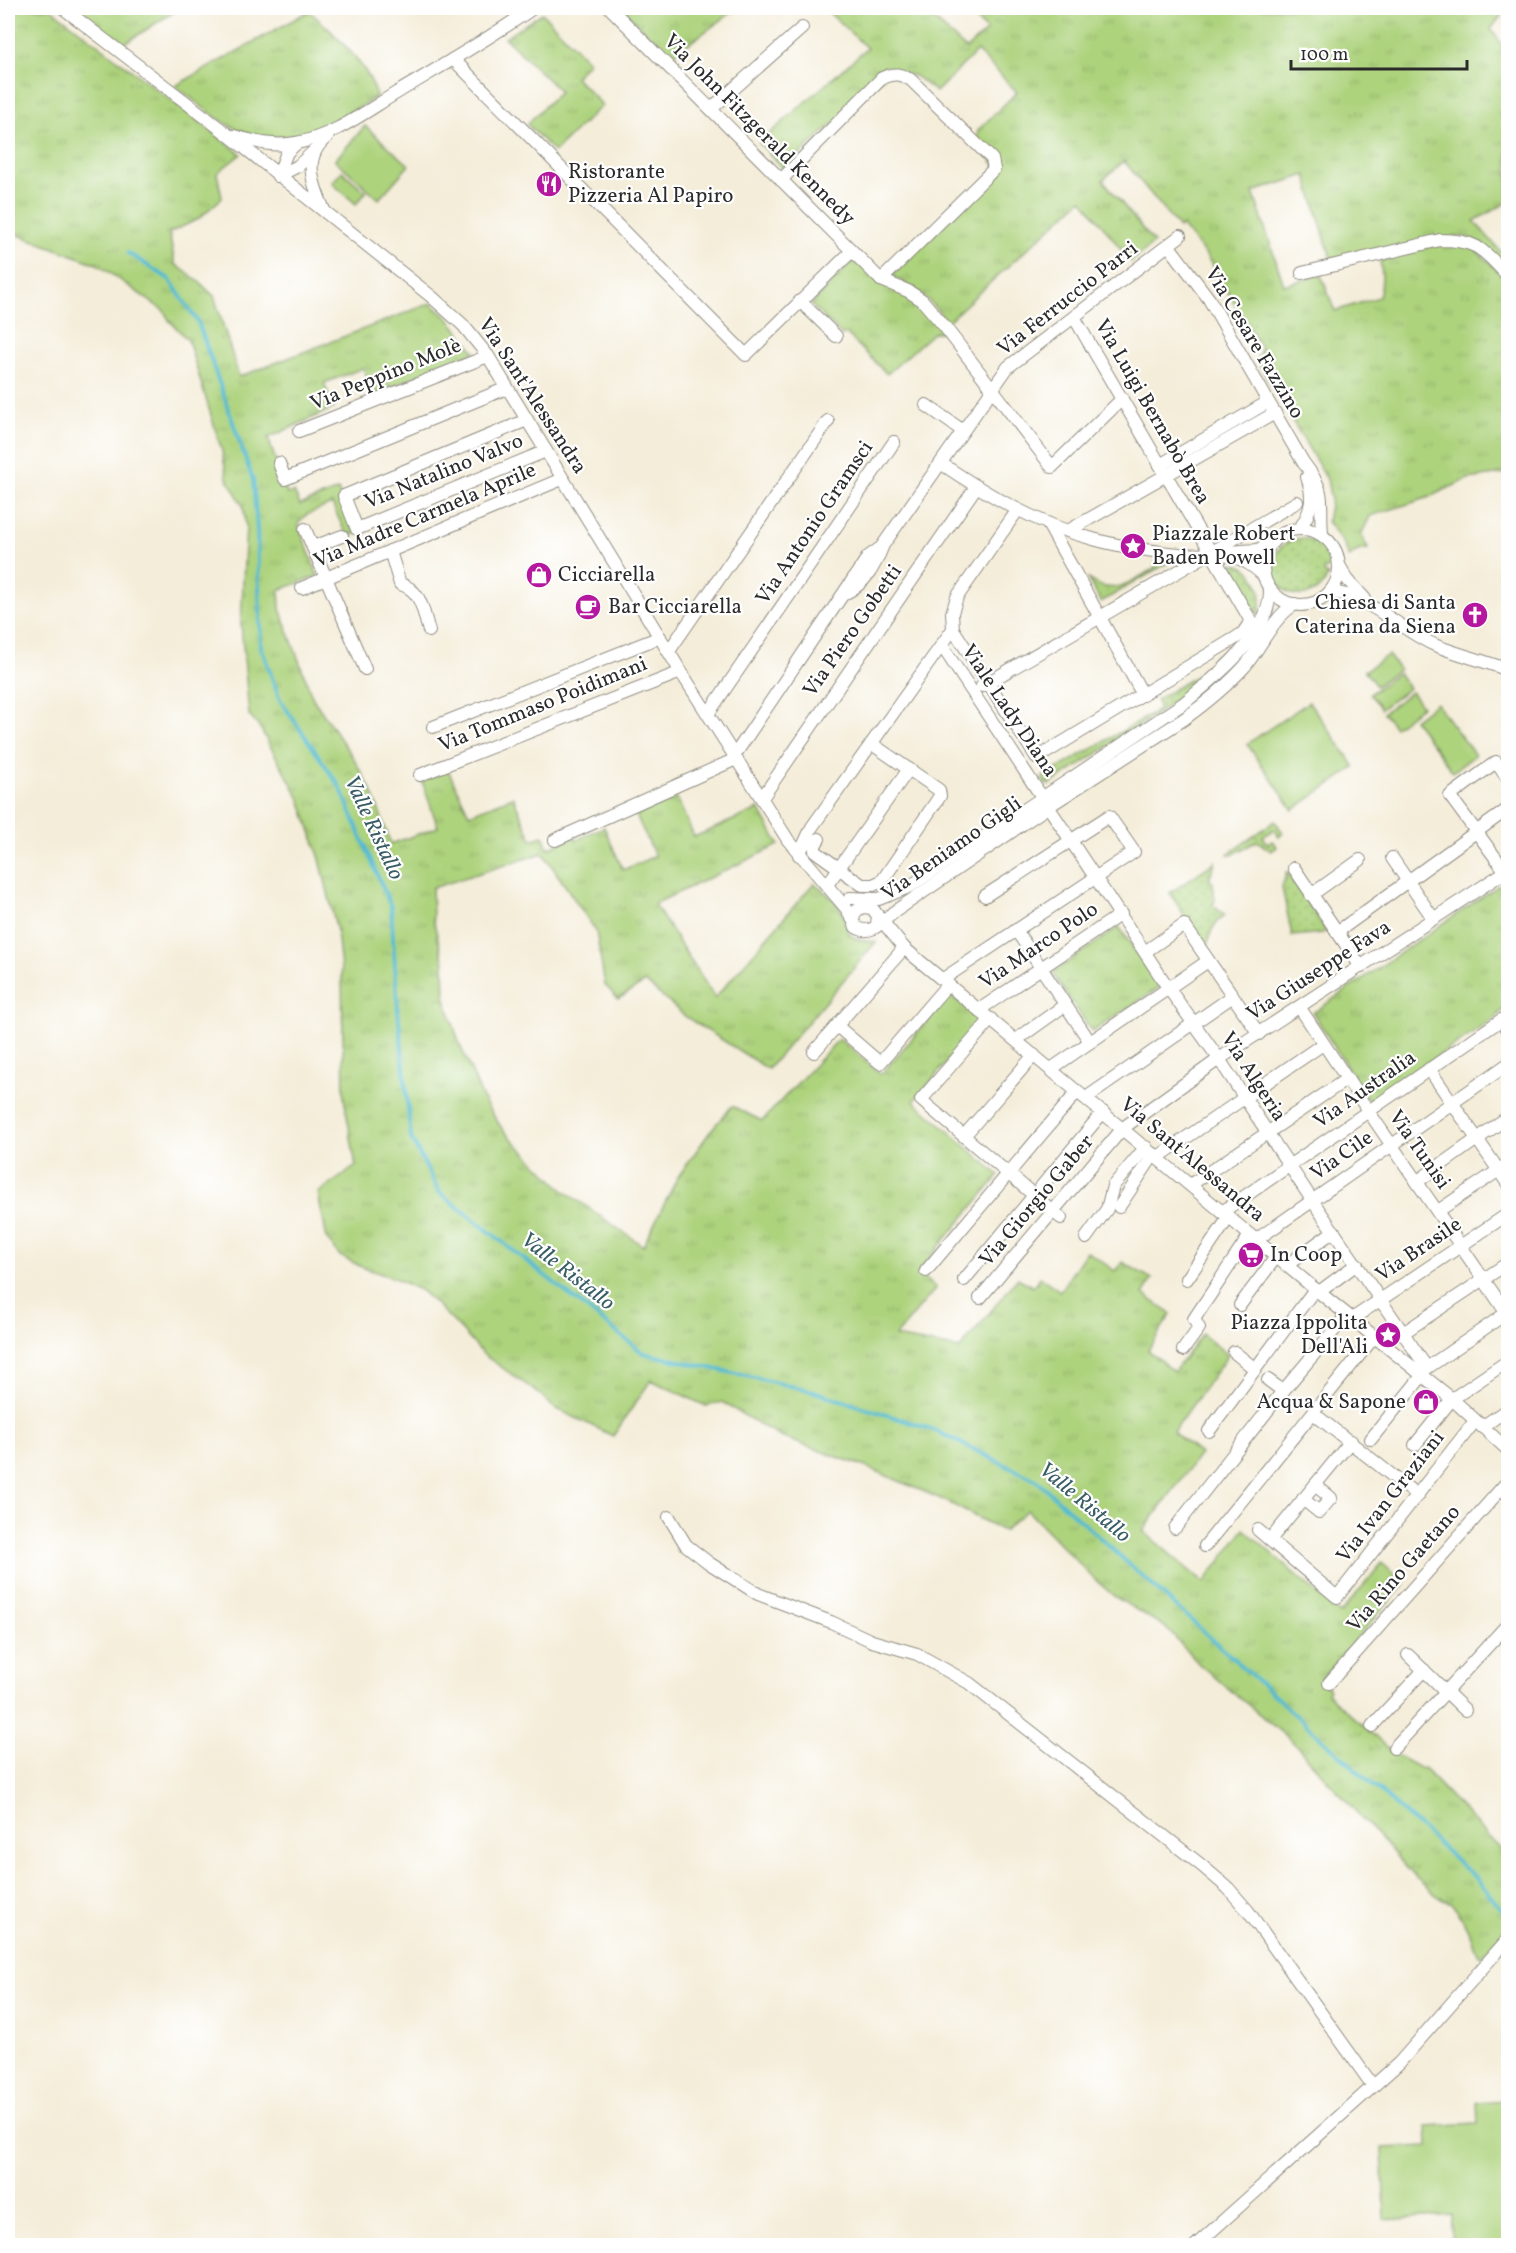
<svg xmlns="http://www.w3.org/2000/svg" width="1516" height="2253" viewBox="0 0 1516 2253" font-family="Vollkorn,serif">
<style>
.grass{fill:url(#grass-tufts);stroke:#6c7f54;stroke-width:1.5}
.park{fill:#add37d;stroke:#6c7f54;stroke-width:1.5}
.garden{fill:url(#garden-dots);stroke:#6c7f54;stroke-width:1.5}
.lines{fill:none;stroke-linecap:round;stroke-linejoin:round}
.stream{stroke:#53bbd1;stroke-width:4}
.minor-casing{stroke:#908c82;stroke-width:14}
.minor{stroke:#fff;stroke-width:12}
.labels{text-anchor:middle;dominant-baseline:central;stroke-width:4.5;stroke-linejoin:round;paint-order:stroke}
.street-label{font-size:21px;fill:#2b2b2b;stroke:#fff}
.poi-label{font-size:21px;fill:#2b2b2b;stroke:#fff;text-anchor:start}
.water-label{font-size:22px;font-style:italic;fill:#395d65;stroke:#fff}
</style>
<defs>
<pattern id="grass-tufts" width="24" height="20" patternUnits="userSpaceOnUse" patternTransform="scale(1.5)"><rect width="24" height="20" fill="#add37d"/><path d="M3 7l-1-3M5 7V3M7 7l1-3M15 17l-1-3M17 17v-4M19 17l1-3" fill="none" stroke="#95b56c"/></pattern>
<pattern id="garden-dots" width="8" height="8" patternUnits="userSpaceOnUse" patternTransform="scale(1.5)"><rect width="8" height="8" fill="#add37d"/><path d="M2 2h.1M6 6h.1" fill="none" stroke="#95b56c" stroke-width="1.8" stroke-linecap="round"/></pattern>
</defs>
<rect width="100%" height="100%" fill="#fff"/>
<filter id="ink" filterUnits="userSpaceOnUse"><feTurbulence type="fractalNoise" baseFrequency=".0167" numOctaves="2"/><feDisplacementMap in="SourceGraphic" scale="12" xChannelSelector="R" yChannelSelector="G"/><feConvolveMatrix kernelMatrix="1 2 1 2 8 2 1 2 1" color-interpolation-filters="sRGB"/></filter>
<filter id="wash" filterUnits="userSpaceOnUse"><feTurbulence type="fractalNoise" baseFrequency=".008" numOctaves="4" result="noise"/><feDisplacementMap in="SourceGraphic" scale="24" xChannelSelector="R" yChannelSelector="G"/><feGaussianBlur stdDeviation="1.35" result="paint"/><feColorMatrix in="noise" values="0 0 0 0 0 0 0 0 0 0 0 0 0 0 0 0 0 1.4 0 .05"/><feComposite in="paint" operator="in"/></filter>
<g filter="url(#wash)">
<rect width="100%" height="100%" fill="#f4edd9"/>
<g class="grass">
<path d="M8 8H50L241 154 217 173 222 198 198 219 169 233 175 264 197 280 214 296 239 377 431 303 450 320 475 352 374 394 363 368 324 383 334 408 268 438 287 494 294 492 300 505 338 490 356 534 348 538 332 504 306 515 298 524 318 576 279 590 280 609 313 699 352 756 372 791 391 844 438 827 422 781 448 770 469 814 513 797 532 840 543 836 548 848 575 836 576 840 604 827 623 870 655 856 636 815 677 798 694 837 759 809 779 845 654 904 715 998 814 883C822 890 832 897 839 906 853 928 836 939 876 942L768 1069 686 1017 645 982 618 999 605 985 596 931 543 853 432 888 433 919 444 963 445 999 460 1045 485 1103 503 1130 563 1190 643 1246 678 1177 712 1129 732 1106 762 1121 839 1039 881 1074 950 995 982 1021 914 1101 999 1175 918 1272 936 1288 895 1337 960 1349 1018 1278 1033 1287 1040 1277 1060 1291 1087 1251 1115 1271 1122 1262 1152 1279 1143 1294 1171 1314 1148 1350 1174 1372 1202 1334 1228 1355 1173 1432 1200 1454 1143 1531 1204 1583 1244 1529 1340 1614 1382 1563 1405 1584 1321 1679 1329 1689 1327 1693 1394 1754 1421 1769 1423 1768 1508 1857V1926L1481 1957 1461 1916 1452 1904 1436 1895 1416 1878 1294 1743 1199 1664 1165 1627 1115 1597 1092 1577 1027 1510 1003 1531 946 1501 866 1467 781 1437 722 1402 706 1406 651 1380 613 1436 553 1407 541 1395 484 1355 454 1322 422 1291 394 1278 364 1268 340 1256 327 1239 318 1193 356 1166 344 1098 342 977 337 931 320 859 300 799 260 728 249 715 241 623 246 526 243 506 227 478 222 451 188 340 169 320 164 311 97 264 8 231Z"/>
<polygon points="73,8 180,8 122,45"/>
<polygon points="622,8 738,8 670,57"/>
<path d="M824 8H922L966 49 987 30 965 8H1507L1491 29 1508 54V202L1474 221 1508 260V269C1488 252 1486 238 1456 236L1350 258H1331L1306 175 1253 192 1284 285 1321 275 1335 311 1379 297C1383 284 1383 274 1380 261 1399 256 1453 235 1470 246 1484 255 1496 270 1508 281V473L1468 479 1427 498 1370 516 1361 535 1368 549 1357 551 1349 557 1344 544 1327 521 1331 500 1327 479 1257 361 1261 348 1206 255 1182 226 1179 228 1124 161 1103 180 1154 243 1131 262 1082 199 947 322C931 301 916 287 891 276L999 171 977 137 978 130 1017 92 977 51 936 92 915 76 891 70 784 169 759 143 867 48Z"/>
<path d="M309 11C330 29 373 69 376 97 328 126 282 156 227 124 209 114 192 98 175 86Z"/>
<polygon points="542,13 589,62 575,77 602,105 554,152 527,124 560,91 505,38"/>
<polygon points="851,262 856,262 918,304 945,332 934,332 887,374 846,333 842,335 811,305"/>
<polygon points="1508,879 1508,1018 1502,1010 1496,1018 1369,1102 1313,1013"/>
<polygon points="1119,927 1160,987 1092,1032 1052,973"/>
</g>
<g class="park">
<polygon points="365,126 409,165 379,199 335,160"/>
<polygon points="342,171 366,192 356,204 332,183"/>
<polygon points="1388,655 1399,669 1376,686 1365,671"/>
<polygon points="1398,673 1409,688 1381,709 1370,694"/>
<polygon points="1411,692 1422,706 1395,727 1383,713"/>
<polygon points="1309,702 1355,767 1293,810 1247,744"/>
<polygon points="1436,703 1475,755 1453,772 1414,720"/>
<polygon points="1508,2100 1508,2245 1451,2245 1452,2215 1385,2220 1382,2148 1428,2146 1427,2126 1478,2123 1477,2102"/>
</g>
<g class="garden">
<path d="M1303 538C1319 541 1329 551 1329 568L1324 570V573L1328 575C1325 584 1319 591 1309 594 1270 605 1256 542 1303 538Z"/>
<path d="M1156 562 1168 563 1101 602 1087 578C1113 599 1131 581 1155 568Z"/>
<path d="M1236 564C1257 569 1267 597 1257 616L1228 565Z"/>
<path d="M1235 646C1184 704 1113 742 1049 785L1043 782V777L1157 711 1159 706 1156 700 1213 666 1214 657Z"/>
<polygon points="1275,821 1283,833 1279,837 1274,829 1263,837 1268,844 1272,841 1277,847 1271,851 1257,841 1232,855 1228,854"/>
<path d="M1215 862 1209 879 1213 883 1215 901 1212 905 1225 915C1212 923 1208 936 1207 951L1170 893Z"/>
<polygon points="1287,872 1326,930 1323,933 1292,936 1282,887"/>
</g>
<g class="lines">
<polyline class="stream" points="128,253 169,279 198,322 253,480 257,529 261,647 280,700 340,787 391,907 398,1011 411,1138 439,1192 643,1353 809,1390 934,1430 1036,1480 1477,1879 1508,1918"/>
</g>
</g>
<g filter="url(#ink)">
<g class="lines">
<defs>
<g id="minor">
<polyline points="63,8 226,133 432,297 463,325 488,356 681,672 788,840 846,908 853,920"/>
<polyline points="610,8 881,280 908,291 922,300 945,327 1052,467 1122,399"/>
<polyline points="453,59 746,355 852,251"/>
<polyline points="711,109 802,28"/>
<path d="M234 136C255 142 274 147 296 143 333 137 366 111 398 92 443 65 490 38 533 8"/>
<polyline points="278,176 298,166 314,151"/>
<polyline points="278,176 287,152 297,143"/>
<path d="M781 180 882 78C894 72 901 74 911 80L992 159 994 169 881 280"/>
<path d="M324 210C313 184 301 157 328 136"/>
<path d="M1169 246 1209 299 1303 462C1328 494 1319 498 1322 534"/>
<path d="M1302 273 1440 240C1478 240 1483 250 1508 276"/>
<polyline points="800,301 836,336"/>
<polyline points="926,405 963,431"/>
<polyline points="527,420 344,496 357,529 546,451"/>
<polyline points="299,431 488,356"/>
<polyline points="279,463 285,479 507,388"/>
<path d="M942 464C990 496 1037 524 1093 539 1121 547 1150 551 1179 554 1215 557 1235 547 1264 576"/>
<polyline points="1160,465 1268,402"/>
<polyline points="1048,524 1143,695"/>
<path d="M1300 528C1312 511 1314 497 1307 477"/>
<circle cx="1301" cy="567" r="38"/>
<polyline points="305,529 365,669"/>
<polyline points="1068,531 1275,413"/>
<polyline points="313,547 342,536"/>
<path d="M390 551 400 584C422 590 423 612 429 631"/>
<polyline points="1227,552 1257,550 1269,545"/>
<polyline points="1339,565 1347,579 1365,599"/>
<polyline points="302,588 562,479"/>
<path d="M1329 593C1362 590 1404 633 1437 646 1460 655 1485 661 1508 670"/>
<path d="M844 594C866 583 874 568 883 545L1008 367 1180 236"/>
<polyline points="953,629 1037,758 1234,639 1243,633 1251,621 1074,317"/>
<polyline points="942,646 1169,989 1219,1059 1312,1200 1427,1368"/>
<polyline points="669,651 828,421"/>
<polyline points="982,686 1297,502"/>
<polyline points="708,714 894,442"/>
<polyline points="433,727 660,637"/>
<polyline points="734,756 868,557 882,547"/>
<polyline points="420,775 681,672"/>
<polyline points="762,798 976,487"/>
<polyline points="819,839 815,845 815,851 862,885 873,885 882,881 940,796 939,790 872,744"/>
<polyline points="555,840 736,759"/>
<polyline points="799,855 812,827 953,629 952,613 957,597 1017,511"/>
<polyline points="1392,858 1433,918"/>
<polyline points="1294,868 1361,967"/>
<polyline points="1506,872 1450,796 1496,762 1508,779"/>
<polyline points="827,885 909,769"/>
<polyline points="1311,895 1360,860"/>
<path d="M850 898 879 899 909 887 1184 703C1215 678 1271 633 1270 590"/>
<polyline points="878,916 904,948 1315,1289 1452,1399 1508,1450"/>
<path d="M877 924 878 916 872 908 863 907C854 910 851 919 856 927 871 937 883 921 894 912L1049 806 1184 719C1206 703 1227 686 1245 666 1262 646 1272 618 1295 604"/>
<polyline points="1016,930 1090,1042"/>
<polyline points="1337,932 1508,809"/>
<polyline points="1146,951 1184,925 1259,1034"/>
<polyline points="943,979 1134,852 1109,816 985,896"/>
<polyline points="1300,1008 1369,1112 1508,1315"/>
<polyline points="979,1010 1121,914"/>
<polyline points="991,1019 921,1100 1061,1218"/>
<polyline points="837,1026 880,1063 948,984"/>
<polyline points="1016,1040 1065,1005"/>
<polyline points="814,1052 904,948"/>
<polyline points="1051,1069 1208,961"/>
<polyline points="1429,1069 1508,1184"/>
<polyline points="1086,1098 1233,996"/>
<polyline points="964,1136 1034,1055"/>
<polyline points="1158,1157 1323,1044"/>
<polyline points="1418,1181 1508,1117"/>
<polyline points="1190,1185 1347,1079"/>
<polyline points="1119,1207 1154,1154"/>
<polyline points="1438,1211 1508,1164"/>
<polyline points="1222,1212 1501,1020 1508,1031"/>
<polyline points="1086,1238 1107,1209 1113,1186 1146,1147"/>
<polyline points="1256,1240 1508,1064"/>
<polyline points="1287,1265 1334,1231"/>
<polyline points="926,1271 1078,1091"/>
<polyline points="1187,1279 1229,1217"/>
<polyline points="964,1280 1103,1112"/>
<polyline points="1319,1292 1357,1264"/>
<polyline points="980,1298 1123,1128 1219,1059 1508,870"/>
<polyline points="1240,1305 1276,1257"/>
<polyline points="1352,1319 1508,1214"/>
<polyline points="1403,1333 1508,1263"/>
<polyline points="1183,1350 1199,1328 1194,1319 1250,1235"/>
<polyline points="1234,1352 1255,1369"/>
<polyline points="1420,1370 1427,1368 1508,1312"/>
<polyline points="1268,1380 1283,1391"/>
<polyline points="1313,1413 1418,1496"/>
<polyline points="1482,1427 1508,1409"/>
<polyline points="1209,1431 1315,1289"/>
<polyline points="1371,1439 1422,1376"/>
<polyline points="1415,1445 1452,1399 1508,1361"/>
<polyline points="1303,1499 1319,1512 1331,1498 1315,1485"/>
<polyline points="669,1517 686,1545 709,1563 758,1594 831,1622 872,1641 917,1654 969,1683 1201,1865 1228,1888 1248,1911 1373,2086"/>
<polyline points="1175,1528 1283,1391 1347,1315"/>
<polyline points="1258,1530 1337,1597 1475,1421"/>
<polyline points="1270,1540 1351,1441"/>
<polyline points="1205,1546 1374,1337"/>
<polyline points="1408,1655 1465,1710"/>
<polyline points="1329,1683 1508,1481"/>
<polyline points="1372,1726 1424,1670"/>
<polyline points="1394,1748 1508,1624"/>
<polyline points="1195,2246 1399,2063 1508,1939"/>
</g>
</defs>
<use href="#minor" class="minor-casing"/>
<use href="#minor" class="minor"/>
</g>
</g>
<defs>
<symbol id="restaurant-disc" viewBox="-11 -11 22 22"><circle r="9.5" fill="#b5179e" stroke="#fff"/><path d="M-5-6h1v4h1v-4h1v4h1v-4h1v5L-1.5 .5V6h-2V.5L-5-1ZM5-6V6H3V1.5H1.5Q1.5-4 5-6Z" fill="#fff"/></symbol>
<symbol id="sight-disc" viewBox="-11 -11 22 22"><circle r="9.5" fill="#b5179e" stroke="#fff"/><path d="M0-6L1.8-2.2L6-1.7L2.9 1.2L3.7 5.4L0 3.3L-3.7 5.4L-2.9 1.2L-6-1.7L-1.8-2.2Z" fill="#fff"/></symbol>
<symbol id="shop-disc" viewBox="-11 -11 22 22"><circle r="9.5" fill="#b5179e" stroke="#fff"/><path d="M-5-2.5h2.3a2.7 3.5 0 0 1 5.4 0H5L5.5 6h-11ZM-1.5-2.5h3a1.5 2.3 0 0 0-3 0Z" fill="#fff"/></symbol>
<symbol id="cafe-disc" viewBox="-11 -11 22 22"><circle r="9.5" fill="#b5179e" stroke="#fff"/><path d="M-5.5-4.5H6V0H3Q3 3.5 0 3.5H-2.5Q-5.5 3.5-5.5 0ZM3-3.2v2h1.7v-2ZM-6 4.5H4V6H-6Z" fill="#fff"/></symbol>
<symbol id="church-disc" viewBox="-11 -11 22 22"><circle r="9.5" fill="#b5179e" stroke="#fff"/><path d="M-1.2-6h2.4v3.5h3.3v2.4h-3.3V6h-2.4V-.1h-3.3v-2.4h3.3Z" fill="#fff"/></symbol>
<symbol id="supermarket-disc" viewBox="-11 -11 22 22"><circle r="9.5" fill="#b5179e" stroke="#fff"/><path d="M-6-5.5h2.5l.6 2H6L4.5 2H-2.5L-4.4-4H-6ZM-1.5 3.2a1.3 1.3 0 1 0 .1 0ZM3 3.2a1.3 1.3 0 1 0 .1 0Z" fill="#fff"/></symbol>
</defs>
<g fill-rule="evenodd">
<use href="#restaurant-disc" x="534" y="169" width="30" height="30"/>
<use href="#sight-disc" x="1118" y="531" width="30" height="30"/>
<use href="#shop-disc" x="524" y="560" width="30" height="30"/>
<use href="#cafe-disc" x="573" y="592" width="30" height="30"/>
<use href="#church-disc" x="1460" y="600" width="30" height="30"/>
<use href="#supermarket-disc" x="1236" y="1240" width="30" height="30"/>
<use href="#sight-disc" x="1373" y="1320" width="30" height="30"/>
<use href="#shop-disc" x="1411" y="1387" width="30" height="30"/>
</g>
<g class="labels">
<g class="street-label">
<text transform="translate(759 130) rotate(45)">Via John Fitzgerald Kennedy</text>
<text transform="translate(1068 299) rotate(-38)">Via Ferruccio Parri</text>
<text transform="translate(1254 343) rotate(59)">Via Cesare Fazzino</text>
<text transform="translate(386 375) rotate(-22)">Via Peppino Molè</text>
<text transform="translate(532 396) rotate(57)">Via Sant'Alessandra</text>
<text transform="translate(1152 412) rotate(60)">Via Luigi Bernabò Brea</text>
<text transform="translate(444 472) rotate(-22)">Via Natalino Valvo</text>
<text transform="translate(425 516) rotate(-23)">Via Madre Carmela Aprile</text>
<text transform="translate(815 523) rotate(-56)">Via Antonio Gramsci</text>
<text transform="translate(853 631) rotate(-55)">Via Piero Gobetti</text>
<text transform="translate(543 705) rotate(-22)">Via Tommaso Poidimani</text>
<text transform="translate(1009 711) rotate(56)">Viale Lady Diana</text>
<text transform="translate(952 849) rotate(-35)">Via Beniamo Gigli</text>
<text transform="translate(1039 946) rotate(-34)">Via Marco Polo</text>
<text transform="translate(1319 971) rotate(-33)">Via Giuseppe Fava</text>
<text transform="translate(1253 1077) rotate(57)">Via Algeria</text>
<text transform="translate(1365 1090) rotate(-35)">Via Australia</text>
<text transform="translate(1419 1150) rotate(55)">Via Tunisi</text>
<text transform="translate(1342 1156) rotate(-35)">Via Cile</text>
<text transform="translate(1192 1160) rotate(40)">Via Sant'Alessandra</text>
<text transform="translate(1037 1201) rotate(-50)">Via Giorgio Gaber</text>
<text transform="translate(1419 1250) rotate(-34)">Via Brasile</text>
<text transform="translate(1391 1497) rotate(-52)">Via Ivan Graziani</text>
<text transform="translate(1404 1569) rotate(-49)">Via Rino Gaetano</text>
</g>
<g class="poi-label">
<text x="568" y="172">Ristorante<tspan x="568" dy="24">Pizzeria Al Papiro</tspan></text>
<text x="1152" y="534">Piazzale Robert<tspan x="1152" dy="24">Baden Powell</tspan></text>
<text x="558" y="575">Cicciarella</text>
<text x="1456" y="603" text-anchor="end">Chiesa di Santa<tspan x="1456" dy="24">Caterina da Siena</tspan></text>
<text x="608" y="607">Bar Cicciarella</text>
<text x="1270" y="1255">In Coop</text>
<text x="1368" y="1323" text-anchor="end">Piazza Ippolita<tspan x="1368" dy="24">Dell'Ali</tspan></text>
<text x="1406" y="1402" text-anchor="end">Acqua &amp; Sapone</text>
</g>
<g class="water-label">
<text transform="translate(373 828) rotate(65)">Valle Ristallo</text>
<text transform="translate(567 1272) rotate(38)">Valle Ristallo</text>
<text transform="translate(1084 1503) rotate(40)">Valle Ristallo</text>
</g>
</g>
<rect width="1516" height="2253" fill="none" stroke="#fff" stroke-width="30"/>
<path d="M1291 60v9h176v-9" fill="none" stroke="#2b2b2b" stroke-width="3"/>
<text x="1300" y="60" font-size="18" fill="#2b2b2b" stroke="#ffffff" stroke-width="4.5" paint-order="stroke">100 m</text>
</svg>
